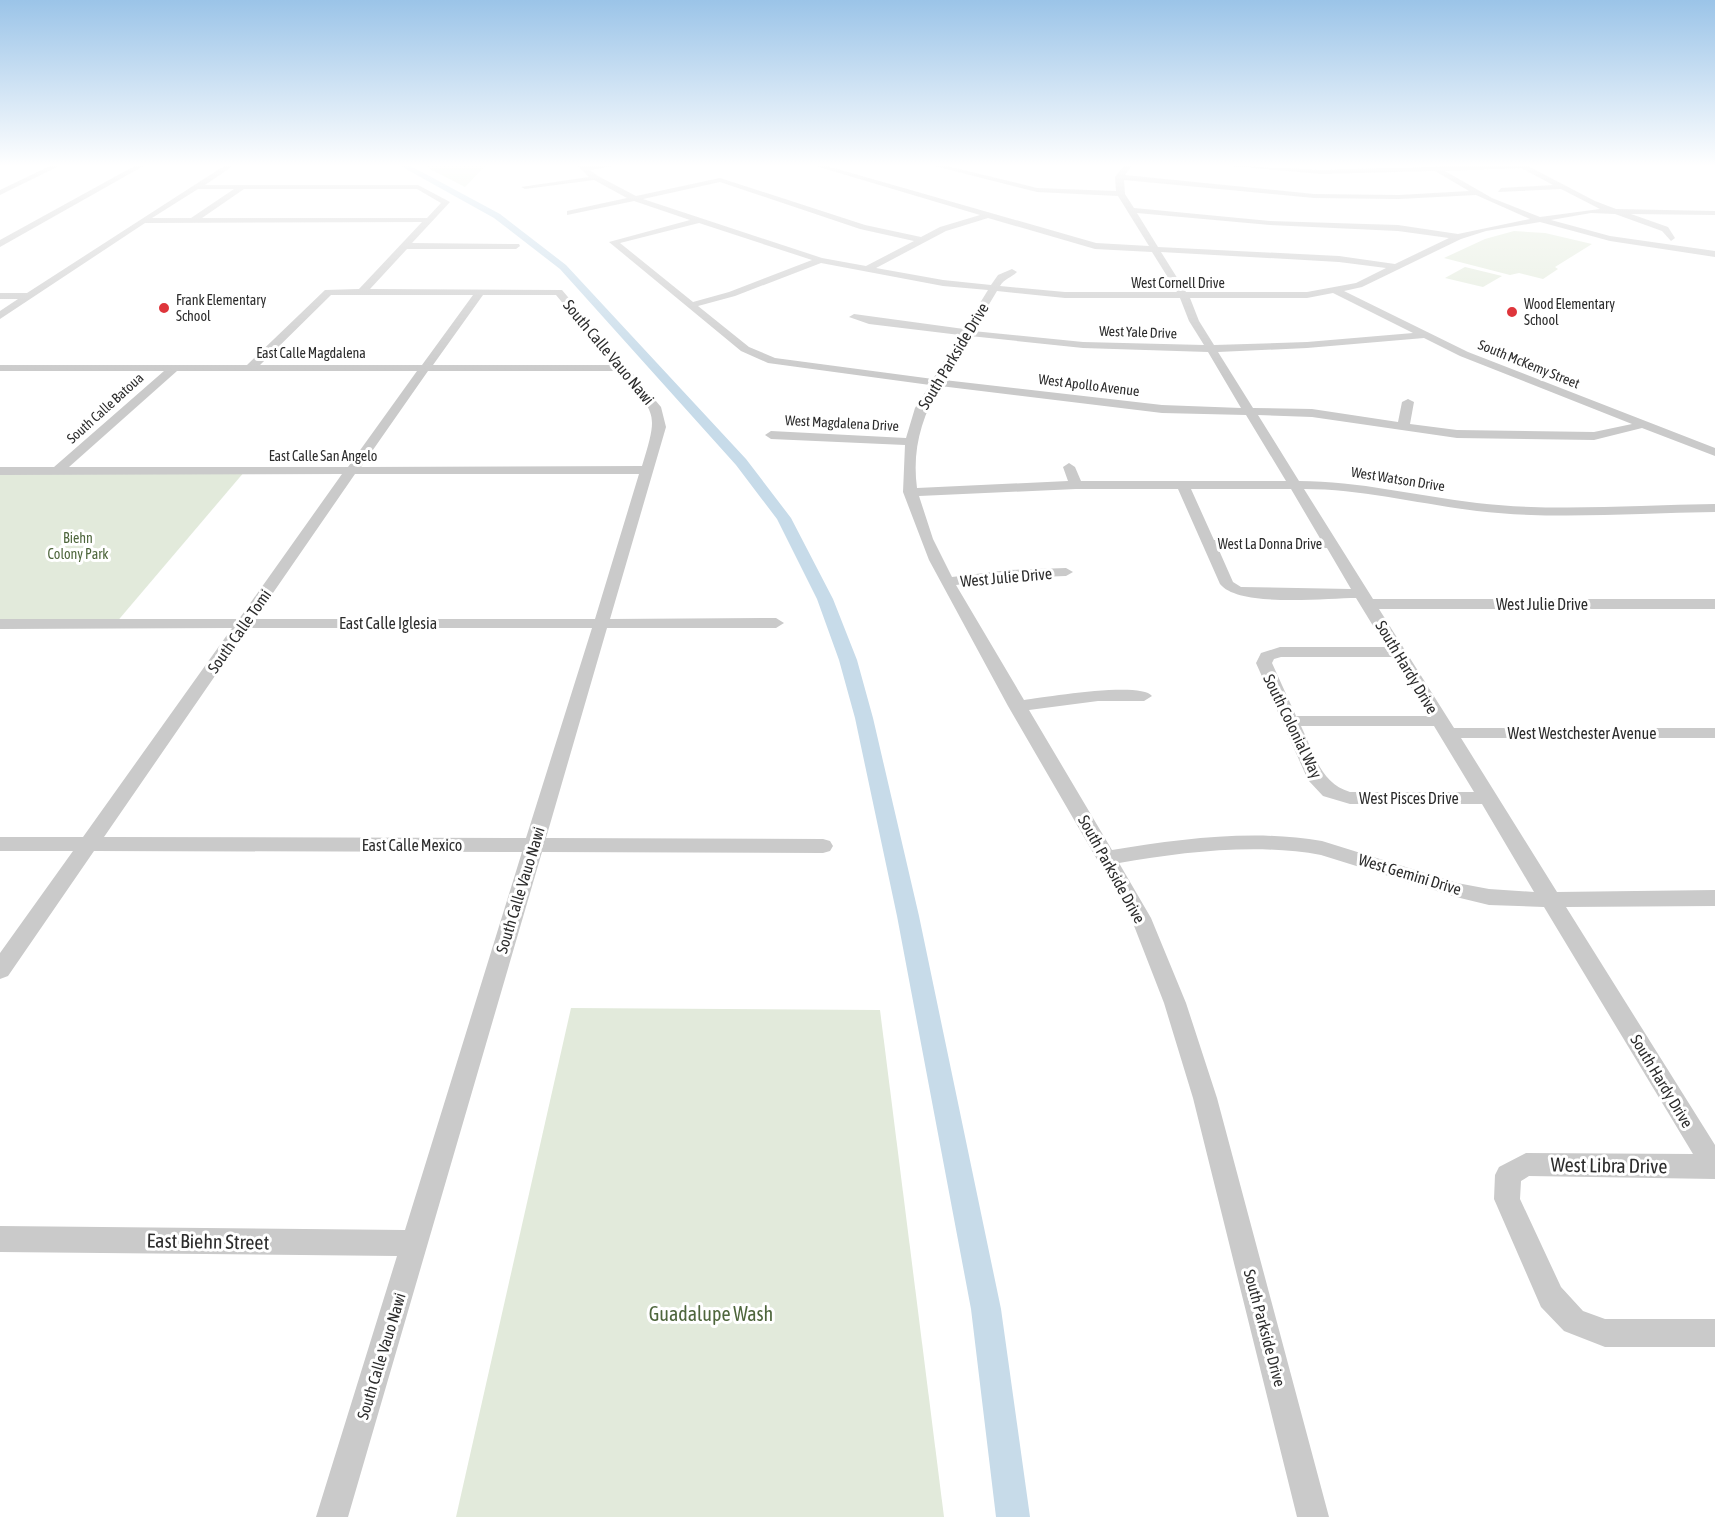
<svg xmlns="http://www.w3.org/2000/svg" width="1715" height="1517" viewBox="0 0 1715 1517" font-family="'Asap Condensed',sans-serif">
<style>
.green{fill:#e2eadb}
.lines{fill:none;stroke-linecap:round;stroke-linejoin:round}
.canal{fill:#c7dbe9;fill-rule:evenodd}
.minor{fill:#cacaca;fill-rule:evenodd}
.poi-dot{fill:#de353b;stroke:#fff;stroke-width:2}
.labels{text-anchor:middle;dominant-baseline:central;stroke-width:6;stroke-linejoin:round;paint-order:stroke}
.far-street-label{font-size:14px;fill:#2d2d2d;stroke:#fff}
.far-poi-label{font-size:14px;fill:#2d2d2d;stroke:#fff;text-anchor:start}
.far-park-label{font-size:14px;fill:#4e663c;stroke:#fff}
.street-label{font-size:16px;fill:#2d2d2d;stroke:#fff}
.near-street-label{font-size:20px;fill:#2d2d2d;stroke:#fff}
.near-park-label{font-size:20px;fill:#4e663c;stroke:#fff}
</style>
<rect width="100%" height="100%" fill="#fff"/>
<g class="green">
<polygon points="420,164 487,164 465,187"/>
<polygon points="1514,231 1545,233 1592,244 1555,267 1558,269 1543,279 1519,273 1510,275 1444,258 1485,239"/>
<polygon points="1465,267 1502,276 1483,287 1445,278"/>
<polygon points="0,471 245,471 115,624 0,624"/>
<polygon points="571,1008 880,1010 944,1517 456,1517"/>
</g>
<g class="lines">
<polygon class="canal" points="397,164 407,164 500,214 566,265 746,459 791,518 833,599 857,660 873,718 919,916 1001,1309 1030,1517 996,1517 971,1309 897,916 855,718 839,660 817,599 777,519 736,465 560,269 494,218"/>
<g class="minor">
<polygon points="54,164 63,164 0,195 0,190"/>
<polygon points="138,164 147,164 0,247 0,240"/>
<path d="M227 164H236L205 185H418L450 202 412 243 519 244 520 246 516 249H407L370 289 562 290 661 407 666 427 610 619 776 618 784 623 776 628H607L546 838 823 839 830 841 833 846 830 851 823 853 542 852 348 1517H316L397 1256 0 1252V1226L405 1230 522 852 94 851 8 976 0 979V953L73 851H0V837H83L232 628 0 629V619H239L342 474 0 475V467H54L164 371H0V365H247L325 290 359 289 422 222 145 223 0 319V311L18 299H0V293H27ZM198 189H234L191 218H152ZM244 189H417L441 203 427 218H202ZM331 295H473L422 365H260ZM483 295H556L614 365H433ZM177 371H417L348 467H69ZM428 371H620C656 416 659 410 642 466L361 467ZM355 474H639L595 619H255ZM248 628H592L526 838 104 837Z"/>
<path d="M576 164H629L590 170 598 176 636 196 720 178 865 225 921 237 940 227 980 215 809 164H820L1096 243 1149 246 1118 196 1037 192 927 164H939L1037 188 1116 191 1115 177 1125 164H1133L1125 175 1314 194 1399 195 1469 191 1435 171 1321 174 1207 164 1321 170 1524 164 1595 201 1616 209 1715 211V215L1631 214 1668 227 1675 238 1671 241 1662 231 1615 214 1591 213 1551 220 1610 236 1715 251V257L1610 241 1540 222 1486 231 1461 239 1362 287 1344 291 1468 352 1715 448V456L1642 428 1594 440 1457 438 1312 417 1258 415 1299 481C1359 481 1417 496 1477 503 1555 512 1636 505 1715 504V512C1636 513 1555 520 1477 511 1419 504 1363 489 1304 489L1373 599H1715V609H1379L1454 728H1715V738H1461L1557 892 1715 890V906L1566 907 1715 1145V1179L1529 1176 1521 1181 1520 1199 1561 1287 1583 1311 1605 1319H1715V1347H1605L1564 1331 1541 1307 1494 1199 1495 1175 1499 1167 1526 1153 1693 1154 1544 907 1489 905 1456 897 1321 855C1256 843 1183 852 1119 863L1151 918 1186 1003 1217 1098 1329 1517H1297L1193 1098 1164 1003 1131 918 1008 706 929 560 903 492 905 445 771 439 765 435 771 431 906 438 915 408 930 385 768 363 741 351 609 242 690 220 634 201 567 215V211L627 198 594 180 525 189 521 187 589 177ZM1521 168 1553 185 1501 188 1498 192 1561 189 1600 209 1540 217 1492 198 1445 171ZM1124 180 1314 198 1399 199 1476 195 1530 219 1458 234 1398 225 1270 221 1134 208 1125 194ZM720 182 860 229 914 241 866 266 822 258 643 199ZM1137 213 1270 225 1398 231 1449 238 1395 264 1339 256 1158 247ZM988 218 1095 249 1152 252 1177 292H1065L1000 286C1005 278 1011 278 1017 272L1012 269 998 275 991 285 943 280 876 268 946 231ZM699 223 812 260 729 292 693 302 620 243ZM1161 252 1339 262 1386 268 1356 283 1307 292H1186ZM821 263 943 286 988 290 964 329 854 314 849 317 869 324 960 335 933 379 775 358 749 347 698 306 735 296ZM997 291 1065 298H1180L1189 321 1204 345 1083 342 973 331ZM1333 293 1413 333 1307 342 1214 345 1199 321 1190 298H1307ZM970 336 1083 348 1208 352 1241 408 1162 405 944 380ZM1424 338 1460 356 1632 424 1594 432 1457 430 1410 424 1414 402 1408 399 1402 402 1398 422 1312 409 1253 408 1218 352 1307 348ZM940 386 1162 413 1246 415 1286 481H1081L1075 467 1069 463 1063 467 1068 481 917 488C912 451 921 418 940 386ZM1076 489H1178L1220 584C1239 608 1326 598 1356 598L1386 647H1280L1261 653 1256 663 1308 780 1323 796 1350 804H1482L1534 892 1489 889 1457 883 1322 841C1253 829 1180 839 1112 850L1029 710 1098 701H1144L1152 696C1141 681 1045 697 1024 700L956 585 1008 578 1066 576 1073 572 1066 568 1008 570 952 577 933 539 919 496ZM1191 489H1291L1321 540H1214ZM1218 548H1327L1351 589 1241 587 1233 582ZM1281 657H1392L1428 716H1296L1272 663 1274 659ZM1301 726H1434L1474 792H1350C1320 783 1314 753 1301 726Z"/>
</g>
</g>
<linearGradient id="sky" x2="0" y2="1"><stop stop-color="#9bc4e8"/><stop offset="0.44" stop-color="#fff"/><stop offset="1" stop-color="#fff" stop-opacity="0"/></linearGradient>
<rect width="1715" height="376" fill="url(#sky)"/>
<g class="poi-dot">
<circle cx="164" cy="308" r="6"/>
<circle cx="1512" cy="312" r="6"/>
</g>
<g class="labels">
<g class="far-street-label">
<text x="1178" y="283">West Cornell Drive</text>
<text transform="translate(1138 332) rotate(2)">West Yale Drive</text>
<text x="311" y="353">East Calle Magdalena</text>
<text transform="translate(1529 364) rotate(22)">South McKemy Street</text>
<text transform="translate(1089 385) rotate(7)">West Apollo Avenue</text>
<text transform="translate(105 408) rotate(-42)">South Calle Batoua</text>
<text transform="translate(842 423) rotate(3)">West Magdalena Drive</text>
<text x="323" y="456">East Calle San Angelo</text>
<text transform="translate(1398 479) rotate(9)">West Watson Drive</text>
<text x="1270" y="544">West La Donna Drive</text>
</g>
<g class="far-poi-label">
<text x="176" y="300">Frank Elementary<tspan x="176" dy="16">School</tspan></text>
<text x="1524" y="304">Wood Elementary<tspan x="1524" dy="16">School</tspan></text>
</g>
<g class="far-park-label">
<text x="78" y="538">Biehn<tspan x="78" dy="16">Colony Park</tspan></text>
</g>
<g class="street-label">
<text transform="translate(609 352) rotate(50)">South Calle Vauo Nawi</text>
<text transform="translate(953 356) rotate(-59)">South Parkside Drive</text>
<text transform="translate(1006 577) rotate(-5)">West Julie Drive</text>
<text x="1542" y="604">West Julie Drive</text>
<text x="388" y="623">East Calle Iglesia</text>
<text transform="translate(239 631) rotate(-55)">South Calle Tomi</text>
<text transform="translate(1407 667) rotate(59)">South Hardy Drive</text>
<text transform="translate(1293 726) rotate(64)">South Colonial Way</text>
<text x="1582" y="733">West Westchester Avenue</text>
<text x="1409" y="798">West Pisces Drive</text>
<text x="412" y="845">East Calle Mexico</text>
<text transform="translate(1112 869) rotate(61)">South Parkside Drive</text>
<text transform="translate(1410 874) rotate(17)">West Gemini Drive</text>
<text transform="translate(520 890) rotate(-73)">South Calle Vauo Nawi</text>
<text transform="translate(1662 1081) rotate(59)">South Hardy Drive</text>
<text transform="translate(1265 1328) rotate(75)">South Parkside Drive</text>
<text transform="translate(381 1356) rotate(-73)">South Calle Vauo Nawi</text>
</g>
<g class="near-street-label">
<text transform="translate(1609 1165) rotate(1)">West Libra Drive</text>
<text transform="translate(208 1241) rotate(1)">East Biehn Street</text>
</g>
<g class="near-park-label">
<text x="711" y="1313">Guadalupe Wash</text>
</g>
</g>
</svg>
